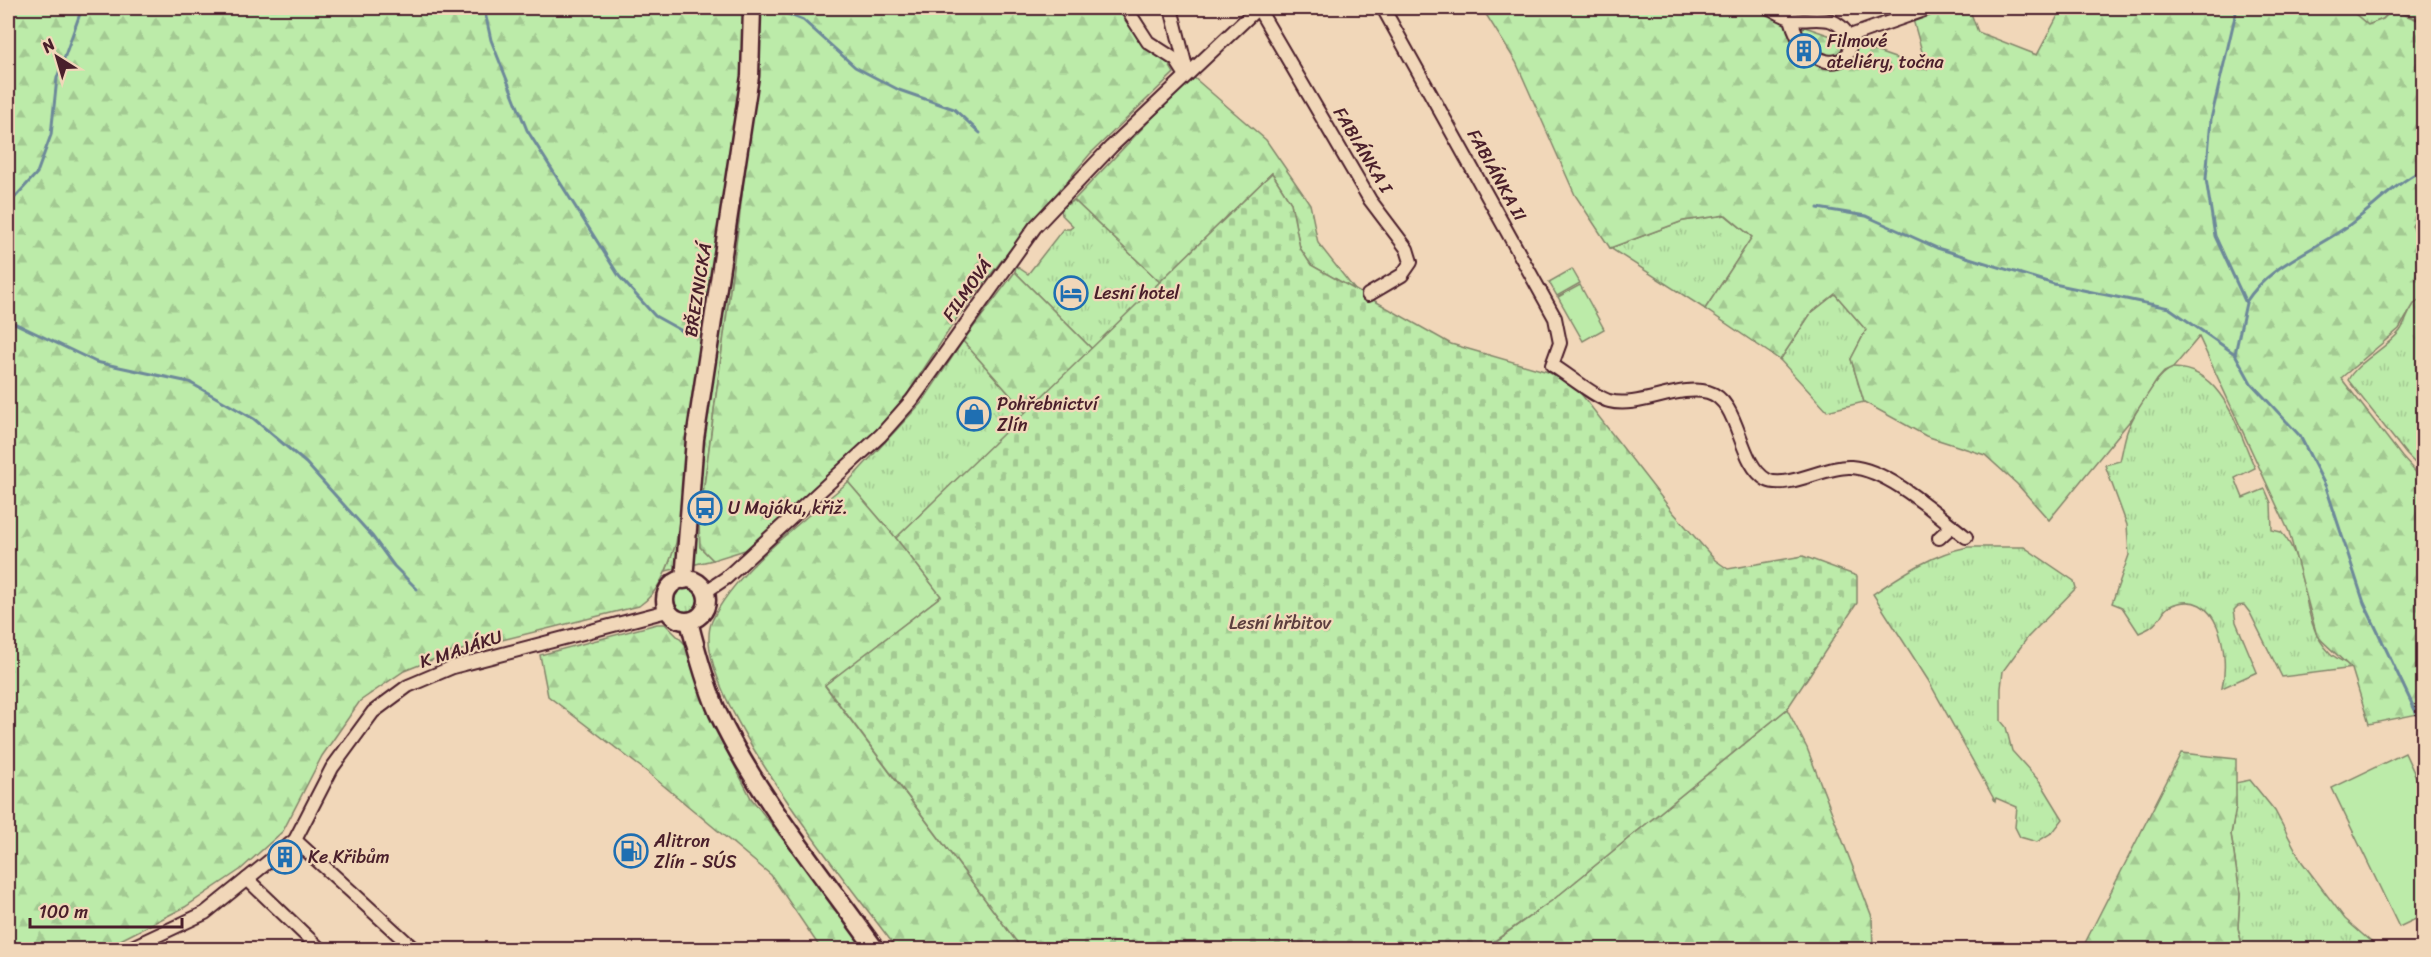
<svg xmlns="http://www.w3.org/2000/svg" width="2431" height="957" viewBox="0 0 2431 957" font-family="Sriracha,sans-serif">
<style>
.grass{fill:url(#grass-tufts);stroke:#83856a;stroke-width:1.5}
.forest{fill:url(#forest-firs);stroke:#83856a;stroke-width:1.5}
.cemetery{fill:url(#cemetery-stones);stroke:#83856a;stroke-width:1.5}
.garden{fill:#bceba9;stroke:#83856a;stroke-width:1.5}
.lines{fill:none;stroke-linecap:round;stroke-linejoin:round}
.stream{stroke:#6d8999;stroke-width:3}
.minor-casing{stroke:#4a1f2b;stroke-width:16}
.secondary-casing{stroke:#4a1f2b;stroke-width:21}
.minor{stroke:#f1d7b9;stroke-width:12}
.secondary{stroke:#f1d7b9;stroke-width:16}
.labels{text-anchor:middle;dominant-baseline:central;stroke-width:4.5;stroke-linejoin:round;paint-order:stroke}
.poi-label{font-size:18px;fill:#4a1f2b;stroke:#f1d7b9;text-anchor:start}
.street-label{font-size:18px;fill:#4a1f2b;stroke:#f1d7b9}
.park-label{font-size:18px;fill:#5b3e3e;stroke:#f1d7b9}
</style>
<defs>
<pattern id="grass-tufts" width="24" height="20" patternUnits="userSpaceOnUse" patternTransform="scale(1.5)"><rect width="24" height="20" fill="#bceba9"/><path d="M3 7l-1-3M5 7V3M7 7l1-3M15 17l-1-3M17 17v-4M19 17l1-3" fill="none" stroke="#a3c992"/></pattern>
<pattern id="forest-firs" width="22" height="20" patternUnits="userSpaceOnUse" patternTransform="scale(1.5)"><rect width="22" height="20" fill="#bceba9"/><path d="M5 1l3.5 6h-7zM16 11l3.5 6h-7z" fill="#a3c992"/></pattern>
<pattern id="cemetery-stones" width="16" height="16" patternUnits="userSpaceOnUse" patternTransform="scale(1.5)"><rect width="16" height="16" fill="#bceba9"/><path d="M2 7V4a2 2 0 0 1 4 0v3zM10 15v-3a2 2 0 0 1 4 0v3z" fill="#a3c992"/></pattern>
</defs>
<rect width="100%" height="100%" fill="#f1d7b9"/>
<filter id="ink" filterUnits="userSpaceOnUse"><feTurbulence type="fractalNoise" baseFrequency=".0167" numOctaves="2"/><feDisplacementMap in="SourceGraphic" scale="12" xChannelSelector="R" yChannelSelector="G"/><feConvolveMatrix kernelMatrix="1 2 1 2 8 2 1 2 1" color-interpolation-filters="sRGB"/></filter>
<g filter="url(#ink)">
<g class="grass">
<polygon points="747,8 762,8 739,222 699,524 700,547 713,560 666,571 676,543"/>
<polygon points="2348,8 2423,8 2423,21 2392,9 2383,19 2368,25"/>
<polygon points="1074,200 1160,282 1092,349 1015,272 1016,266 1028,274 1063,229 1070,229 1073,226 1062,215 1061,208"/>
<polygon points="1725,215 1752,237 1705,309 1610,248 1683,221"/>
<polygon points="1835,294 1866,330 1851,359 1864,402 1827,411 1780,360 1811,313"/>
<path d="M2423 297V471L2406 454 2348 380C2357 362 2386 349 2400 331 2408 320 2409 303 2423 297Z"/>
<polygon points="963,341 1026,413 896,538 848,482 923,401"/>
<path d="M2172 368C2223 367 2238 431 2255 468L2235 478 2243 498 2265 489 2271 503 2272 530 2281 532C2312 566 2297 620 2330 653 2336 659 2347 663 2354 668L2282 677 2250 613 2244 605 2238 606 2234 610 2236 622 2257 672 2222 688C2230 656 2219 584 2170 606 2162 610 2163 615 2158 620 2153 627 2146 630 2139 633L2122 607 2112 603 2129 555 2127 525 2105 465 2120 461C2123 450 2124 439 2128 429 2135 412 2156 375 2172 368Z"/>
<path d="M1968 547H2024L2074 581 2076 588 2028 637 2003 671 2001 688V721L2006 727 2012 751 2041 783 2063 819 2053 832 2037 842 2020 837 2015 827 2017 807 1996 798 1995 801 1928 680 1873 594C1903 574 1932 554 1968 547Z"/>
<circle cx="686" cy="601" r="14"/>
<polygon points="2250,780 2275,811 2302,862 2345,919 2379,949 2243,949 2238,928 2240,894 2231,834 2236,807 2235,783"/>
</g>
<g class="forest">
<path d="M8 8H747L738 128 710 299 676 543C668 567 660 592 639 606L450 653 404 671 360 701 322 756 283 831 240 870 185 907 103 949 66 950 55 947 51 949H8Z"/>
<polygon points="762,8 1135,8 1174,73 1090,154 1016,242 957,318 908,393 869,438 745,550 713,560 700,547 699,524 739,222"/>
<polygon points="1482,8 1755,8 1773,16 1927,69 1910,9 1913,8 1969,8 1978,32 2037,55 2062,8 2348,8 2368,25 2383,19 2392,10 2423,22 2423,208 2412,226 2423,242 2423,297 2414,304 2399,329 2341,378 2402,457 2423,480 2423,713 2369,724 2352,669 2317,636 2289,532 2199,337 2173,368 2164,372 2157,380 2133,417 2049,520 2017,484 1985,455 1926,436 1864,402 1851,359 1866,330 1835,294 1811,313 1780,360 1705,309 1752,237 1726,215 1683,221 1610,248 1575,195 1516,62"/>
<polygon points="1192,76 1266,140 1310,204 1318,243 1355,290 1311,265 1300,248 1291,203 1272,173 1160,282 1074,200"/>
<polygon points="1015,272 1092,349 1026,413 963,341"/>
<path d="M848 482 896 538 941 596 825 686 1022 949H897C856 893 684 686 712 621 734 571 807 518 848 482Z"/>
<polygon points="657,624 665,624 685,644 726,749 751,798 868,949 821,949 771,875 646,771 548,696 540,655"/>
<polygon points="1787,709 1807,748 1872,917 1873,950 1483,950 1554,899"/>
<polygon points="2181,753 2236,759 2236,807 2231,834 2240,894 2238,928 2243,949 2082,949"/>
</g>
<polygon class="cemetery" points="1272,173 1291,203 1300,248 1311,265 1451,344 1548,372 1575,386 1672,511 1715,560 1728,569 1803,556 1857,576 1857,603 1787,709 1554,899 1483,949 1022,949 825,685 941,596 896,538"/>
<g class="garden">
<polygon points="1572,269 1580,283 1557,296 1549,282"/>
<polygon points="1580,285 1604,329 1583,341 1558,297"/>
<polygon points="2405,753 2423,792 2424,915 2399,927 2332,788"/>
</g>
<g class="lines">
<g class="stream">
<polyline points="484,8 491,40 527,130 619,276 655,316 684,332"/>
<polyline points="773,8 803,20 855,67 899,90 954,109 980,133"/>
<polyline points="2237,8 2211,119 2206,179 2215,236 2246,303 2235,354 2251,383 2300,436 2326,487 2364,603 2424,729"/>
<polyline points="8,205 37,173 51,135 57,78 82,8"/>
<polyline points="1818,208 1866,216 1937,248 2054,284 2169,308 2235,354"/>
<path d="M2246 302C2269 266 2308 253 2342 230 2369 212 2394 184 2424 169"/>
<polyline points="8,320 96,362 189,382 254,419 306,463 372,536 394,566 417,589"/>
</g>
<defs>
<g id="minor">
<polyline points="1126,8 1148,42 1176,60 1185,74"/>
<polyline points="1171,8 1187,71"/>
<polyline points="1258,8 1370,200 1407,249 1411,262 1402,275 1368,295"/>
<path d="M1383 8 1555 318 1560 343 1552 365C1566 373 1596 398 1609 401 1638 409 1679 384 1708 392 1741 401 1737 463 1767 480 1786 490 1828 465 1851 467 1890 470 1936 514 1966 537"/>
<path d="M1769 8C1776 11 1783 16 1790 18 1803 22 1818 16 1832 21 1860 34 1853 67 1826 61 1806 56 1796 37 1791 19"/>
<polyline points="1850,36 1930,8"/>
<polyline points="1939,538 1952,526"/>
<polyline points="705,592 726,578 881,435 912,400 1035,227 1111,147 1258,8"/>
<polyline points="295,840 415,950"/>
<polyline points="247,879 321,950"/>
<polyline points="126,950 205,913 295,840 332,768 373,712 408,686 453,667 667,611"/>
</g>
<g id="secondary">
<circle cx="686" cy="600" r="21"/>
<polyline points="684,580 695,439 750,76 752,8"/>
<path d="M689 621C697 653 705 683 718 713 756 795 823 875 876 950"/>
</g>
</defs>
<use href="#minor" class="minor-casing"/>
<use href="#secondary" class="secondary-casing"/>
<use href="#minor" class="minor"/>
<use href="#secondary" class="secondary"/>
</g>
</g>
<defs>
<symbol id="building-ring" viewBox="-11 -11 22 22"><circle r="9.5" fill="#f1d7b9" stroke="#1f6fb2" stroke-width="1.5"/><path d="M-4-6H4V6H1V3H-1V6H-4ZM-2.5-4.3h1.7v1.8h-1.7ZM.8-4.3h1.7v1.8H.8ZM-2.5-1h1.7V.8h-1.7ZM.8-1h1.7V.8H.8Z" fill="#1f6fb2"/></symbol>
<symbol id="hotel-ring" viewBox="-11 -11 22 22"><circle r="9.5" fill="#f1d7b9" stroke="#1f6fb2" stroke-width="1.5"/><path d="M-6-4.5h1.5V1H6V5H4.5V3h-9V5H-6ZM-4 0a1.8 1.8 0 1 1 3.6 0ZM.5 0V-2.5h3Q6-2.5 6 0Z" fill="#1f6fb2"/></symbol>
<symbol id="shop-ring" viewBox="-11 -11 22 22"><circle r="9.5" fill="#f1d7b9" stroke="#1f6fb2" stroke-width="1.5"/><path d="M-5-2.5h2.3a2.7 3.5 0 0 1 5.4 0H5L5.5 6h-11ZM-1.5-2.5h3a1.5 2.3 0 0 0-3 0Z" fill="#1f6fb2"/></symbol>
<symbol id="bus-ring" viewBox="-11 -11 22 22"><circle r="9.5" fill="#f1d7b9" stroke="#1f6fb2" stroke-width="1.5"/><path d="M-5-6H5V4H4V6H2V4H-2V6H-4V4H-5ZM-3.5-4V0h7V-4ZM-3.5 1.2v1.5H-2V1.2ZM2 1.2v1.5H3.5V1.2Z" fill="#1f6fb2"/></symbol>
<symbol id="fuel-ring" viewBox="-11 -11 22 22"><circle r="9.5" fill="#f1d7b9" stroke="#1f6fb2" stroke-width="1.5"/><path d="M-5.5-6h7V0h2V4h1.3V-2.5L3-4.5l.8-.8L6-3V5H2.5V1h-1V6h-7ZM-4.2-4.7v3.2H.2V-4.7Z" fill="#1f6fb2"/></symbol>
</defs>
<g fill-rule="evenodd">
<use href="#building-ring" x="1785" y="32" width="38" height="38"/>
<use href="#hotel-ring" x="1052" y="274" width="38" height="38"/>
<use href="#shop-ring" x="955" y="395" width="38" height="38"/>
<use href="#bus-ring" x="686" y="489" width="38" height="38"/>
<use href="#fuel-ring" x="612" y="832" width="38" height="38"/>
<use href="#building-ring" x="266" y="838" width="38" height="38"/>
</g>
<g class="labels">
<g class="poi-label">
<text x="1827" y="41">Filmové<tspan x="1827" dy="21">ateliéry, točna</tspan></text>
<text x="1094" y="293">Lesní hotel</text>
<text x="997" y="404">Pohřebnictví<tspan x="997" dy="21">Zlín</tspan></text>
<text x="728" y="508">U Majáku, křiž.</text>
<text x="654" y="841">Alitron<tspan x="654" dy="21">Zlín - SÚS</tspan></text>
<text x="308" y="857">Ke Křibům</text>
</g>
<g class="street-label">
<text transform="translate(1363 150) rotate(59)">FABIÁNKA I</text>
<text transform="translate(1497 175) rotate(61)">FABIÁNKA II</text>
<text transform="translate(698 290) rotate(-81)">BŘEZNICKÁ</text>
<text transform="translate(967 290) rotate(-55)">FILMOVÁ</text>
<text transform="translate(461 649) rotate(-18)">K MAJÁKU</text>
</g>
<g class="park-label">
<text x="1280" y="623">Lesní hřbitov</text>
</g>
</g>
<rect width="2431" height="957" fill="none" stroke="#f1d7b9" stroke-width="30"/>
<rect x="15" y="15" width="2401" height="927" fill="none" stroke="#4a1f2b" stroke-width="2" filter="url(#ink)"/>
<g transform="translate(57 57) rotate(323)" stroke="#f1d7b9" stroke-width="4.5" paint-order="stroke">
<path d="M0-4.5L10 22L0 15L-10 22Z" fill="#4a1f2b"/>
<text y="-9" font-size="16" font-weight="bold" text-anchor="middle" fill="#4a1f2b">N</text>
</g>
<path d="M30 918v9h152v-9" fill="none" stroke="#4a1f2b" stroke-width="3"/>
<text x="39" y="918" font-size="18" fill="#4a1f2b" stroke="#f1d7b9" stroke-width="4.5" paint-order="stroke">100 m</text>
</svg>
